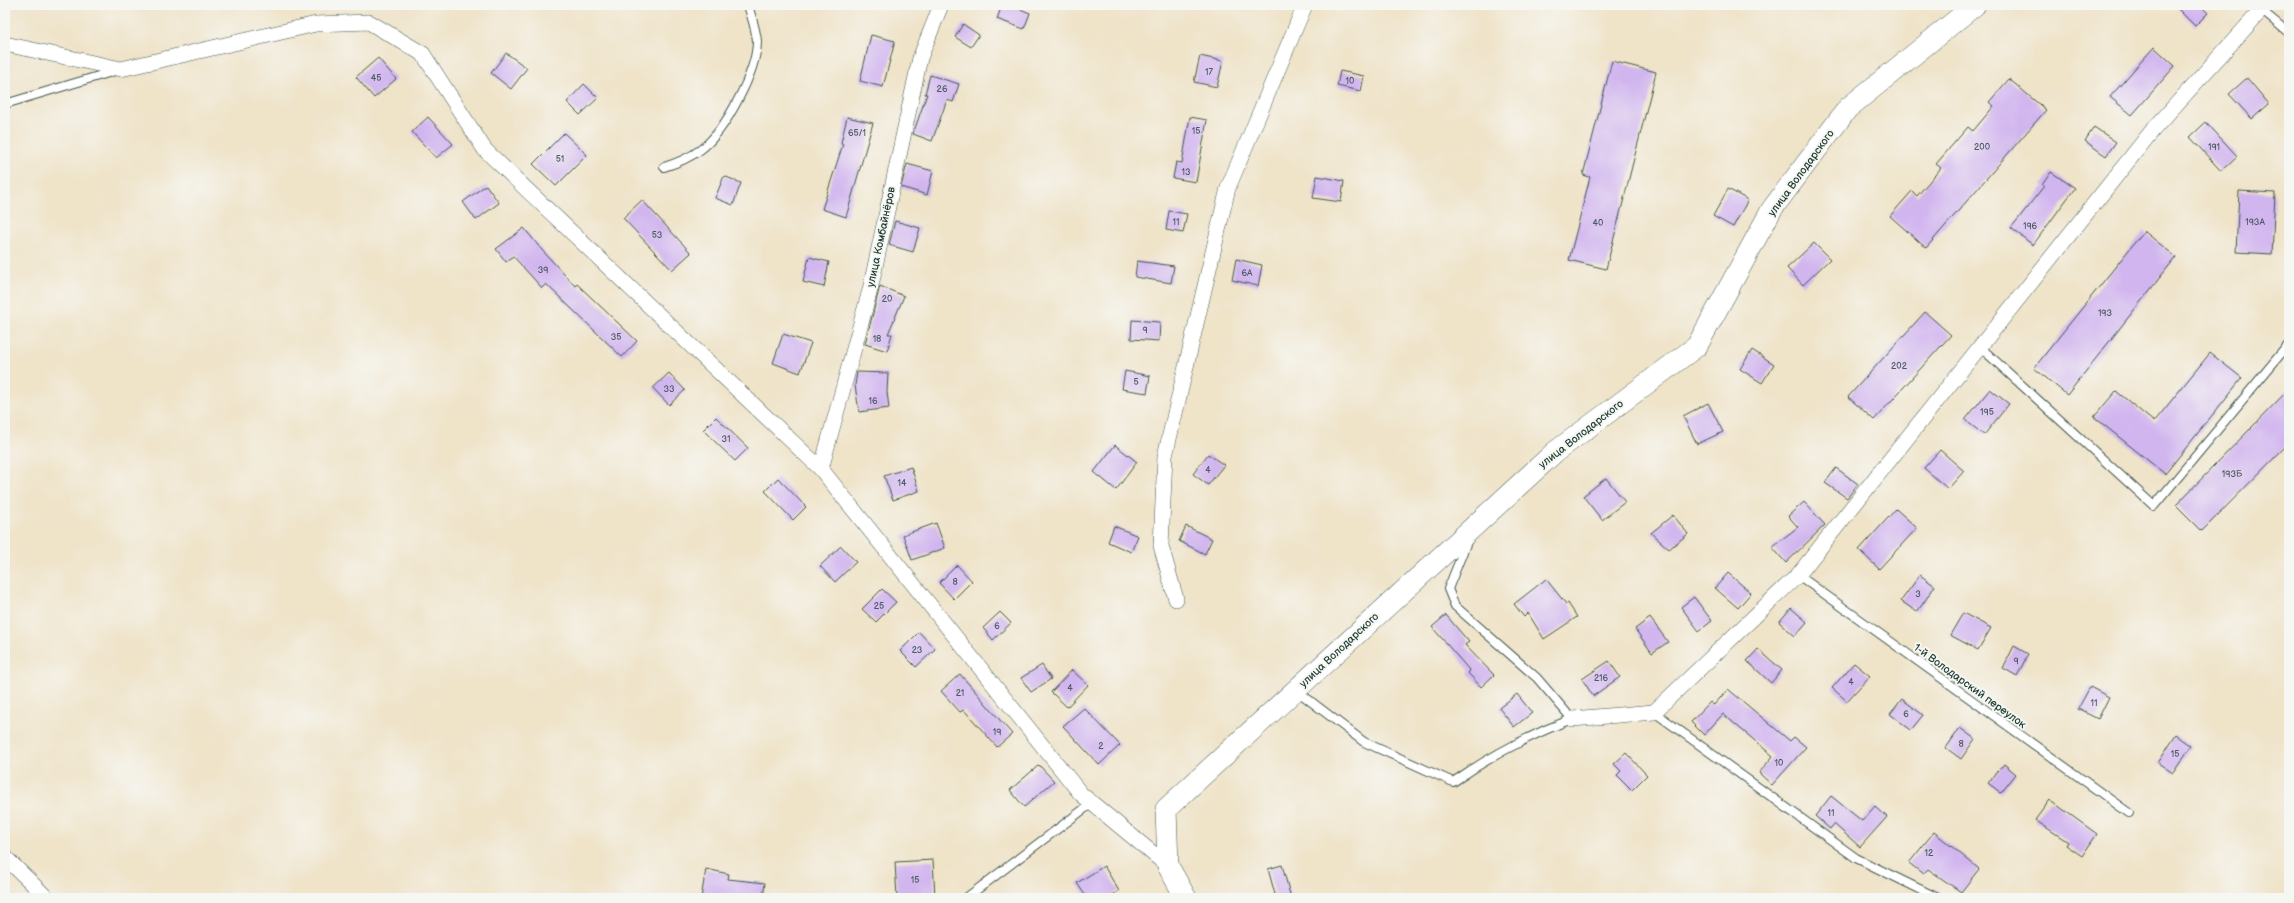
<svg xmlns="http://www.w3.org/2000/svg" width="2294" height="903" viewBox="0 0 2294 903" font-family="'Balsamiq Sans',sans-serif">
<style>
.building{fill:#d1b5ef}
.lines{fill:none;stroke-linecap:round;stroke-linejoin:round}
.lane-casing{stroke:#3e564a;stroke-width:10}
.street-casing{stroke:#3e564a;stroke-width:16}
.secondary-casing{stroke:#3e564a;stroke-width:22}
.lane{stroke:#fff;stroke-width:8}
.street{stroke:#fff;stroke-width:15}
.secondary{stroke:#fff;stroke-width:21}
.labels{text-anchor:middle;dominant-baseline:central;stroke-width:4;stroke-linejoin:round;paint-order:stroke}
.number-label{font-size:9px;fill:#4c5b63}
.street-label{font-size:11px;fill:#1f3d34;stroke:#f6f6f2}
</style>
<rect width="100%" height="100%" fill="#f6f6f2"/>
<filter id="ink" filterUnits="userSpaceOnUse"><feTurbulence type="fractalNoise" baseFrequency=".025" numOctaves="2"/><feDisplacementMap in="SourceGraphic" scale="8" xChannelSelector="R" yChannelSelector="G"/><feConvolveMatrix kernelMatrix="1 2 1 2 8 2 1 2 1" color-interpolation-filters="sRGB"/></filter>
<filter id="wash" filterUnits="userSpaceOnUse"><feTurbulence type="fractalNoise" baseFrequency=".012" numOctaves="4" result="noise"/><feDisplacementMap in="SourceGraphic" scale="16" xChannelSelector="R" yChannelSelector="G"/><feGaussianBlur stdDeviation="0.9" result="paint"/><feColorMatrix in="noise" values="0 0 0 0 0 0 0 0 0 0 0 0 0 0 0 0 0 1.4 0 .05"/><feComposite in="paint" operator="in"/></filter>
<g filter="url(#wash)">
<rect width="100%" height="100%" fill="#efe3c8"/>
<g id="blocks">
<g class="building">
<polygon points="1002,5 1010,5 1030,13 1024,29 997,19"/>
<polygon points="2174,5 2200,5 2208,13 2195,26"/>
<polygon points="963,24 979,35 971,47 955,37"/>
<polygon points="871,35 895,41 883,87 860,81"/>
<polygon points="2154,47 2175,66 2132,115 2110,97"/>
<polygon points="506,53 527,68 511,89 491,73"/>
<polygon points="1200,56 1223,61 1217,87 1194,82"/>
<polygon points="378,58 396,79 374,98 356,77"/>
<polygon points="1612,61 1656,72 1606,269 1569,260 1590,177 1583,175"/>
<polygon points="1340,71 1364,76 1361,91 1337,86"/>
<polygon points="930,75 959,84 953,102 947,100 932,141 913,134 927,94 925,94"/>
<polygon points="2247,78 2269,104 2252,119 2229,94"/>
<polygon points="2009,79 2046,110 1926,248 1890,216 1912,191 1917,196 1941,168 1936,164 1968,127 1973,131 1994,106 1989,102"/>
<polygon points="584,84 598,98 580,115 567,102"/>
<polygon points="428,117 453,144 436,158 412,132"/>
<polygon points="847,117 873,123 846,217 822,209 843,144 841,143"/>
<polygon points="1190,117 1207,120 1196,182 1173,178 1176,162 1182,163"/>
<polygon points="2206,122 2237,156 2221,171 2190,137"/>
<polygon points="2094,127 2116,142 2106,156 2085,141"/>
<polygon points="564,133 587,155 556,186 533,164"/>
<polygon points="907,164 933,171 927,195 901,187"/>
<polygon points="2051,172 2075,188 2033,245 2011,228 2044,186 2042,185"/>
<polygon points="724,176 741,183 733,205 715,198"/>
<polygon points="1317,176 1344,181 1341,202 1313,198"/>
<polygon points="486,185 499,203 476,220 463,202"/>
<polygon points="1728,189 1748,200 1733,227 1713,216"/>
<polygon points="2239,191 2275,193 2272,254 2236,252"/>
<polygon points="642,200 691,253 672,270 623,218"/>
<polygon points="1169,211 1187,214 1183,233 1166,230"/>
<polygon points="895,221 920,228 913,252 889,245"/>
<polygon points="524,228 541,249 575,286 577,284 637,341 622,357 546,284 542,288 513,256 506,262 496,249"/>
<polygon points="2144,231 2176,257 2067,395 2034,368"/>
<polygon points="1814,243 1830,259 1803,285 1787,268"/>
<polygon points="809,257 829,262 824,287 803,282"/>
<polygon points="1236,259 1262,265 1258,286 1232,280"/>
<polygon points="1137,261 1174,266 1171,283 1135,277"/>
<polygon points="880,286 904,296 888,334 892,334 887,351 865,344"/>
<polygon points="1925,312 1951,335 1874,420 1848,397"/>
<polygon points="1132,320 1160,322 1159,341 1131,339"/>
<polygon points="783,334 811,343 800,373 773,363"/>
<polygon points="1752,350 1774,364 1762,383 1740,369"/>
<polygon points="2210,353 2242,378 2165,474 2094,417 2116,391 2154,422"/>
<polygon points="1125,371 1150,376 1147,393 1122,389"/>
<polygon points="857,372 888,373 887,392 889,408 859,412 855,385"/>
<polygon points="669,373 685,390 669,405 653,388"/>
<polygon points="1990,389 2009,404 1984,435 1965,420"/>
<polygon points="2289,389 2289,443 2202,531 2176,505"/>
<polygon points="1708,403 1723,432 1697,444 1683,416"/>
<polygon points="716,417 748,448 735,461 703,430"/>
<polygon points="1115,445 1137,462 1116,490 1094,472"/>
<polygon points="1940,450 1964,471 1948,489 1924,468"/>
<polygon points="1208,454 1224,465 1208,485 1193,474"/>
<polygon points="911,467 919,491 893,500 884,476"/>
<polygon points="1836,468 1858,484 1847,498 1825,483"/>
<polygon points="778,478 806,507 793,520 765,491"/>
<polygon points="1606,478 1625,502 1602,520 1583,496"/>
<polygon points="1804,502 1825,525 1786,563 1772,547 1798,527 1788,516"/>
<polygon points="1896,509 1917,528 1879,569 1859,550"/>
<polygon points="1673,515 1688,534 1669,549 1651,533"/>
<polygon points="936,523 945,548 912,560 903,535"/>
<polygon points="1114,526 1138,536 1131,552 1108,542"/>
<polygon points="1186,526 1212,539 1205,554 1179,541"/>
<polygon points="841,546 856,562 835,582 820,566"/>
<polygon points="957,565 972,581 954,599 939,583"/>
<polygon points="1728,573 1751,593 1738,608 1715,588"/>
<polygon points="1920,575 1935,586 1917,612 1901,601"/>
<polygon points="1546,579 1566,604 1568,603 1577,617 1544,639 1528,613 1524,617 1514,604"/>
<polygon points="882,589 896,602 876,622 862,609"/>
<polygon points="1694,597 1712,621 1699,631 1681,607"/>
<polygon points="1791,608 1807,622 1795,636 1779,622"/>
<polygon points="1000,612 1011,623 993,640 983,628"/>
<polygon points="1963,613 1991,628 1978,650 1950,635"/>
<polygon points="1446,615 1469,642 1465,645 1494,675 1481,687 1468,673 1470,671 1432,627"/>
<polygon points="1650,618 1668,642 1652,653 1635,629"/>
<polygon points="919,632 935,649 916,667 900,651"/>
<polygon points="2014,646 2028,654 2017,676 2003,668"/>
<polygon points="1758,649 1782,670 1771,683 1747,661"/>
<polygon points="1609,661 1620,677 1593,696 1582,679"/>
<polygon points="1854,663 1870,676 1847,701 1832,688"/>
<polygon points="1042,665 1051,679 1031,692 1021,678"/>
<polygon points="1072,670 1088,685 1067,707 1051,692"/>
<polygon points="960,674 1012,734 997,747 964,710 960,712 941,691"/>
<polygon points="2090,687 2109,697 2098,719 2078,709"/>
<polygon points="1728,689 1790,741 1794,737 1806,747 1772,785 1759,773 1773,756 1723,714 1704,735 1691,722 1710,702 1714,705"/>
<polygon points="1517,694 1532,713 1514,727 1499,708"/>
<polygon points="1902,699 1923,715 1911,730 1890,714"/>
<polygon points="1084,708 1120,745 1099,765 1063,726"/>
<polygon points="1960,728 1975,739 1961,759 1946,748"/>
<polygon points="2176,735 2191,746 2173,773 2158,763"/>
<polygon points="1626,753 1647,775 1632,790 1617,775 1621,771 1614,764"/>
<polygon points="2004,764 2016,774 2001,793 1988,783"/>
<polygon points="1039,765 1054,781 1024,807 1010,790"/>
<polygon points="1831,796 1862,821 1875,806 1887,817 1860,847 1834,824 1830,829 1815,816"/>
<polygon points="2050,800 2097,834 2082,856 2066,845 2068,842 2035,820"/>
<polygon points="1934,832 1979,869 1961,892 1928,869 1923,874 1909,863"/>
<polygon points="933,860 935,898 897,898 895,862"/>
<polygon points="1282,865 1291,898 1276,898 1268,869"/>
<polygon points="1104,866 1119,891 1107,898 1087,898 1077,883"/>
<polygon points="706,869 729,874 728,879 765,883 763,898 701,898"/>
</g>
</g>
</g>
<g filter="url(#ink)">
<use href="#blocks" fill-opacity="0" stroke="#3e564a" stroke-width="1"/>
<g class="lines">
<defs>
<g id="lane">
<polyline points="2261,10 2289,33"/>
<polyline points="5,104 115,71"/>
<path d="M664 167C677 163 689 158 700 150 725 132 757 71 757 41 756 29 751 16 748 5"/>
<polyline points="1979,346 2154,506 2289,344"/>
<polyline points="1798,575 2129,813"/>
<path d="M1296 690 1364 742 1453 782C1491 756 1529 735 1572 719L1537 678 1455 606 1448 589 1467 542"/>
<polyline points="1654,712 1856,858 1938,898"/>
<polyline points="966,898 1092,803"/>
</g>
<g id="street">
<polyline points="5,44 121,69 316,24 369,22 423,54 485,150 821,469 1081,794 1168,866"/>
<polyline points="821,469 870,290 920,58 941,5"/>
<polyline points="1176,599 1161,546 1165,456 1228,188 1305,5"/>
<polyline points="1572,719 1654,712 1798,575 2152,131 2266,5"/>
<polyline points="5,857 47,898"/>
</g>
<polyline id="secondary" points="1186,898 1168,866 1166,809 1555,452 1697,346 1772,209 1848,108 1975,5"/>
</defs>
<use href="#lane" class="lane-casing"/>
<use href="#street" class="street-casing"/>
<use href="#secondary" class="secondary-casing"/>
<use href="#lane" class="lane"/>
<use href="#street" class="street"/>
<use href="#secondary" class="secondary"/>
</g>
</g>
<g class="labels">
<g class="number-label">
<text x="1209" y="72">17</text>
<text x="376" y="78">45</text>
<text x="1350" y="81">10</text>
<text x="942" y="89">26</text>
<text x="1196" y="131">15</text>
<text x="857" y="133">65/1</text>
<text x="1982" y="147">200</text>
<text x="2214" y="147">191</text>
<text x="560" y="159">51</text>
<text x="1186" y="172">13</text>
<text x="1176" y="222">11</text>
<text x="2255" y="222">193А</text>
<text x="1598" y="223">40</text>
<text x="2030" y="226">196</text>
<text x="657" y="235">53</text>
<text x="543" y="270">39</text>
<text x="1247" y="273">6А</text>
<text x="887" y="299">20</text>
<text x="2105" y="313">193</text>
<text x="1145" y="330">9</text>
<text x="616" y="337">35</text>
<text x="877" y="339">18</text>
<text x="1899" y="366">202</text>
<text x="1136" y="382">5</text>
<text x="669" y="389">33</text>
<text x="873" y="401">16</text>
<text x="1987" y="412">195</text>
<text x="726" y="439">31</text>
<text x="1208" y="470">4</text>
<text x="2232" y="474">193Б</text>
<text x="902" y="483">14</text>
<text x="955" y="582">8</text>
<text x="1918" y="594">3</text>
<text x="879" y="606">25</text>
<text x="997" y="626">6</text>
<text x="917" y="650">23</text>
<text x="2016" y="661">9</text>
<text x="1601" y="678">216</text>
<text x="1851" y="682">4</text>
<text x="1070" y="688">4</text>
<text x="960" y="693">21</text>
<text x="2094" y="703">11</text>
<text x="1906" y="714">6</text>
<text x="997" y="732">19</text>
<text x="1961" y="744">8</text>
<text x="1101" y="746">2</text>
<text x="2175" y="754">15</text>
<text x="1779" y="763">10</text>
<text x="1831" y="813">11</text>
<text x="1929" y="853">12</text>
<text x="915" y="880">15</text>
</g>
<g class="street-label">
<text transform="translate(1801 173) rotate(-54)">улица Володарского</text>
<text transform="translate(881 237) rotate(-78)">улица Комбайнёров</text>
<text transform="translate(1581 434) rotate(-38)">улица Володарского</text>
<text transform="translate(1339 650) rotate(-43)">улица Володарского</text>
<text transform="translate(1970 686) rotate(36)">1-й Володарский переулок</text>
</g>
</g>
<rect width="2294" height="903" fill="none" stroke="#f6f6f2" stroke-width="20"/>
</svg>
